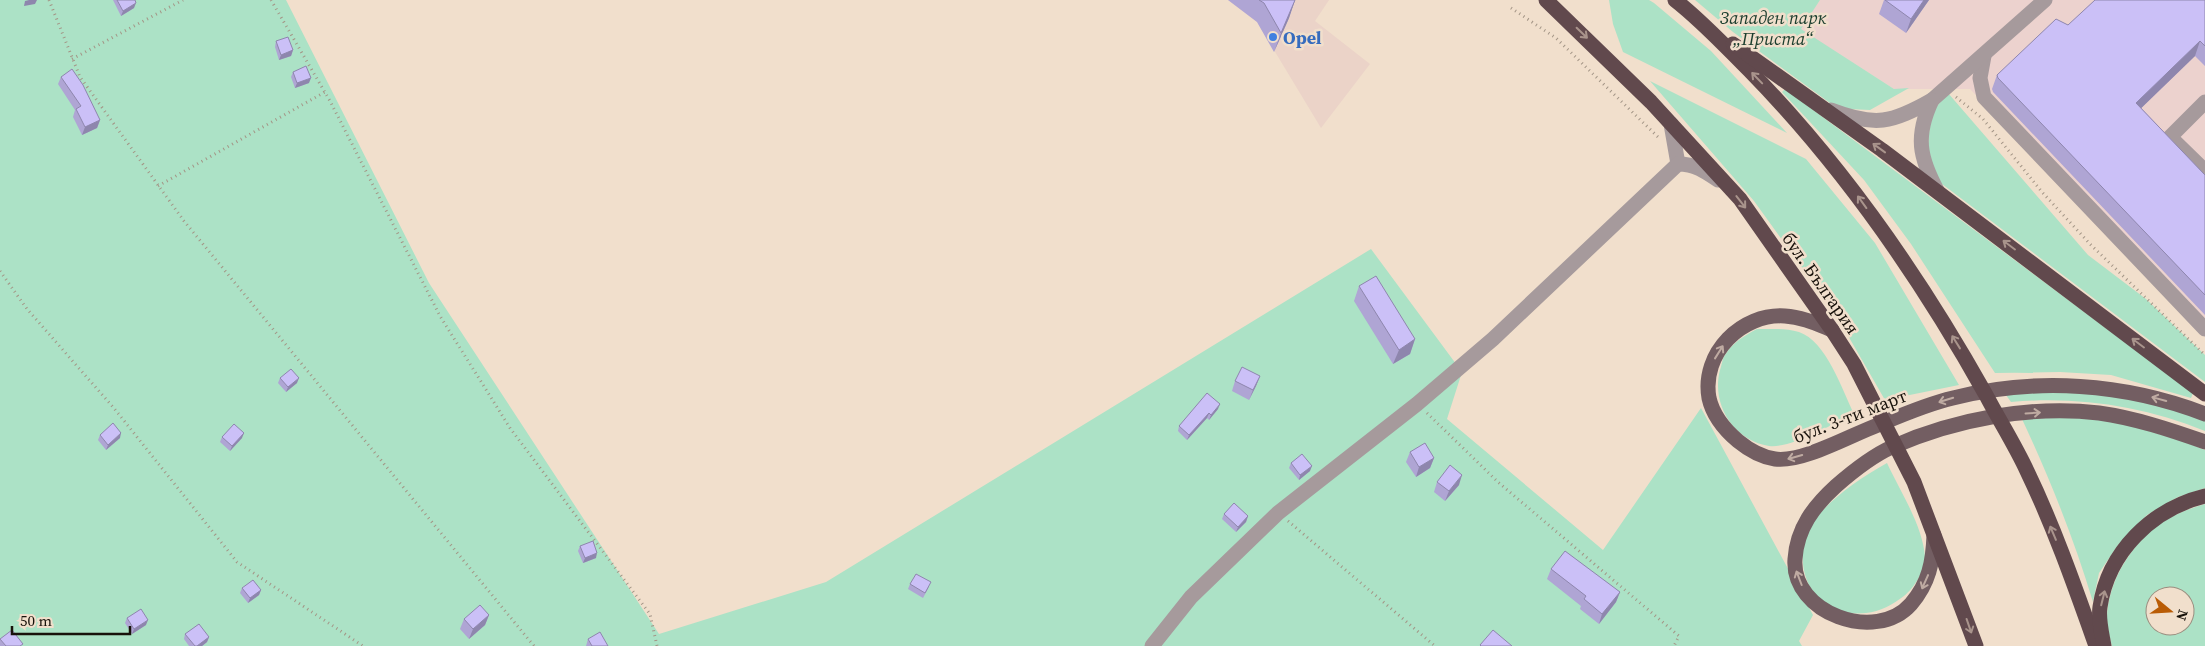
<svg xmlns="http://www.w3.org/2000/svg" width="2205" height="646" viewBox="0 0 2205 646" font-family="'Source Serif 4',serif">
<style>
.commercial{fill:#ebd3c8}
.industrial{fill:#ecd2ce}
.green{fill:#ace2c6;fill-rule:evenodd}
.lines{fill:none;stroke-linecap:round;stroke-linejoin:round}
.path{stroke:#a39586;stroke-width:3;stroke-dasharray:1 4;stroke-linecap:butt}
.minor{stroke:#a69a9c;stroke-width:15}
.major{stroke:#735e62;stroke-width:15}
.highway{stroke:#61494d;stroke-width:15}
.wall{fill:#afa5d4}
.shaded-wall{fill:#8e86ad}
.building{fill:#cbc0f7;stroke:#8e86ad}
.oneway{stroke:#a9948c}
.oneway2{stroke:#bfaba2}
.shop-dot{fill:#3f7fe0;stroke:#f1dfcc;stroke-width:2}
.labels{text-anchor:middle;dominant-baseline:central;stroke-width:5;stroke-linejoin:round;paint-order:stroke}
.park-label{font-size:18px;font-style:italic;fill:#1a3d2d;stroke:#f1dfcc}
.shop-label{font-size:18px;font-weight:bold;fill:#366cbe;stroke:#f1dfcc;text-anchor:start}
.street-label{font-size:18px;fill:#18120b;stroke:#f1dfcc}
</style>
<rect width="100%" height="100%" fill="#f1dfcc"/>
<polygon class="commercial" points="1228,0 1329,0 1315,21 1370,64 1321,128 1257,22"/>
<polygon class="industrial" points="1820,0 2205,0 2205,332 1970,89 1894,89 1800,29"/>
<g class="green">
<polygon points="0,0 286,0 429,283 659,634 826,582 1371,249 1462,372 1447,419 1603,550 1701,408 1813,615 1799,641 1802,646 0,646"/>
<polygon points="1609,0 1649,0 1654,3 1711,51 1787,133 1623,52 1613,24"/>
<polygon points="1695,0 1820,0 1801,29 1894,89 1909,88 1870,110 1849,109 1830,103 1733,32"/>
<polygon points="1650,81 1806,159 1875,243 1959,385 1885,400 1835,313 1754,201"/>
<polygon points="1785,89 2193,393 2191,398 2111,375 2060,372 1995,373 1911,244 1864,180 1782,92"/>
<polygon points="1948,93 2088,255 2146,299 2205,355 2205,382 1938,181 1927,155 1931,113"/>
<path d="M1757 329C1771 329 1785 328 1799 332 1826 341 1842 389 1854 414 1834 423 1790 449 1769 446 1733 440 1711 404 1720 370 1722 365 1722 359 1725 355 1733 342 1744 336 1757 329Z"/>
<path d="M2050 390 2133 397 2205 420V431C2143 406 2077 396 2011 402L2003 391Z"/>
<path d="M2070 417 2113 420 2185 442 2205 450V488L2178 497 2147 515 2118 545 2099 573 2093 602C2074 539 2050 479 2022 419Z"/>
<path d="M1887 463C1900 491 1923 526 1925 557 1925 571 1914 588 1904 596 1893 604 1880 612 1866 613 1833 617 1806 596 1803 564 1802 550 1801 539 1808 527 1810 522 1816 517 1820 513 1841 491 1861 478 1887 463Z"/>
<path d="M2205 504V646H2112C2110 638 2107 628 2107 619 2107 581 2134 539 2166 520 2177 513 2192 508 2205 504ZM2155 596H2185V626H2155Z"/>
</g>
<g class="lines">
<g class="path">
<polyline points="49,0 80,77 184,221 534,646"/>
<polyline points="271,0 330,101 440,316 510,428 650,614 657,646"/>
<polyline points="1511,8 1556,38 1658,137"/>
<polyline points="72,59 183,0"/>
<polyline points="1956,97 1983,119 2042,192 2091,245 2205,355"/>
<polyline points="158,186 325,92"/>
<polyline points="0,271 27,309 113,407 237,562 363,646"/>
<polyline points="1427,413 1498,482 1679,636 1674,646"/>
<polyline points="1288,521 1435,646"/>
</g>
<g class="minor">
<polyline points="1984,56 1980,78 1984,97 2205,329"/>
<polyline points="1932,100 2045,0"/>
<polyline points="2205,102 2170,137 2205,171"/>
<path d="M1831 110C1875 127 1892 123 1932 100 1915 136 1919 157 1938 192"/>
<polyline points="1671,124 1678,164"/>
<path d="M1152 646 1191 597 1278 513 1417 404 1493 339 1678 164C1695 164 1705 171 1718 180"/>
</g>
<g class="major">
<path d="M1832 330C1817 324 1802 317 1785 316 1742 313 1701 353 1709 398 1713 416 1725 430 1738 441 1749 450 1761 457 1775 459 1802 463 1851 435 1878 425 1902 415 1927 404 1953 398 2036 377 2125 383 2205 414"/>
<path d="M1934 535C1933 562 1929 583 1911 604 1876 644 1791 613 1795 559 1797 528 1814 506 1836 486 1852 472 1872 456 1892 447 1955 419 2031 405 2099 413 2135 418 2171 430 2205 442"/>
</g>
<g class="highway">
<polyline points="1546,0 1651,102 1740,199 1832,330 1854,364 1914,482 1976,646"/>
<path d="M1675 0C1702 21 1725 46 1749 70 1844 167 1920 277 1986 395 1999 420 2015 445 2027 471 2054 527 2075 587 2096 646"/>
<polyline points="1733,44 1882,150 2205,394"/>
<path d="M2104 646C2102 634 2098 619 2100 607 2108 552 2152 509 2205 496"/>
</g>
</g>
<g class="wall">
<polygon points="113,0 135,0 134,8 121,16"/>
<polygon points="1228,0 1295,0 1289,18 1274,52 1257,22"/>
<polygon points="1884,0 1929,0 1906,33 1879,14"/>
<polygon points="2205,0 2205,66 2195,56 2141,108 2205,175 2205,315 1993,92 1992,89 1997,75"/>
<polygon points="276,41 293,50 291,56 279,60 275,47"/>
<polygon points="293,72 309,83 295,88 291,77"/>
<polygon points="61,77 100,120 97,128 82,135 73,117 75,110 58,84"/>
<polygon points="1359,286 1415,339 1410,354 1393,364 1354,301"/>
<polygon points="1260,376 1256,386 1249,400 1232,391 1235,381"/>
<polygon points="280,378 297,383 286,392 278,383"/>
<polygon points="1218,409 1209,420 1207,418 1187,440 1178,431 1179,426"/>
<polygon points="100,435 120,438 106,450 98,440"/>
<polygon points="222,437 242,438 230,451 220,442"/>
<polygon points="1410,452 1434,458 1430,468 1416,477 1406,462"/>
<polygon points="1291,463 1310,471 1299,480 1289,468"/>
<polygon points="1437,482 1459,485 1445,501 1434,492"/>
<polygon points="1224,514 1248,516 1246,522 1236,532 1222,519"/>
<polygon points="580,546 596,558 583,563 578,551"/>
<polygon points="1551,569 1620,592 1616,602 1599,624 1580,609 1581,606 1547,579"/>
<polygon points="910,584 929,587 923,598 908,589"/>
<polygon points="242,588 261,590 259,595 248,603 240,593"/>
<polygon points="489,615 485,625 469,639 460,629 464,619"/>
<polygon points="127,618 146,625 132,634 125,623"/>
<polygon points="185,634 209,637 207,642 202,646 189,646 184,639"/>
<polygon points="0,639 22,646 0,646"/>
<polygon points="588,639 608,646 586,646"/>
</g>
<g class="shaded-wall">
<polygon points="29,0 37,0 35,4 24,6 25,1"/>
<polygon points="1295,0 1289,18 1274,52 1281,33"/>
<polygon points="1924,0 1929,0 1906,33 1911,19"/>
<polygon points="136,3 134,8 121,16 123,11"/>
<polygon points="2200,41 2195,56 2131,118 2136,103"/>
<polygon points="293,50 291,56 279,60 281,55"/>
<polygon points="311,78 309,83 295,88 297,83"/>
<polygon points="100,120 97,128 82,135 85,127"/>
<polygon points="1415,339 1410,354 1393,364 1399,350"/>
<polygon points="1260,376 1256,386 1249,400 1253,390"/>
<polygon points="299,378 297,383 286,392 288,387"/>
<polygon points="1220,404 1218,409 1209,420 1211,415"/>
<polygon points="1209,413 1207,418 1187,440 1189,435"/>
<polygon points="121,433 120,438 106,450 108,445"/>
<polygon points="244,433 242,438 230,451 232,446"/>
<polygon points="1434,458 1430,468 1416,477 1419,467"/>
<polygon points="1312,466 1310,471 1299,480 1300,475"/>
<polygon points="1462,475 1459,485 1445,501 1449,491"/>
<polygon points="1248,516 1246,522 1236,532 1238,527"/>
<polygon points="597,553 596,558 583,563 585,558"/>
<polygon points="261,590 259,595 248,603 250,598"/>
<polygon points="1620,592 1616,602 1599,624 1602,614"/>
<polygon points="489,615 485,625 469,639 473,629"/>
<polygon points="148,620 146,625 132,634 134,629"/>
<polygon points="209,637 207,642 202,646 197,646"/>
</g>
<g class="building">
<polygon points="117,0 135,0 136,3 123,11"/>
<polygon points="1259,0 1295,0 1281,33 1264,3"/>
<polygon points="1885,0 1924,0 1911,19"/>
<polygon points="2095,0 2205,0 2205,46 2200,41 2136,103 2205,175 2205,295 1998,78 1997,75 2056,19 2068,25"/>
<polygon points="288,37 293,50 281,55 276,41"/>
<polygon points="306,66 311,78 297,83 293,72"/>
<polygon points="72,69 83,85 100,120 85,127 76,109 81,106 61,77"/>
<polygon points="1376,276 1415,339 1399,350 1359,286"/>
<polygon points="1242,367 1260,376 1253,390 1235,381"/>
<polygon points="291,369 299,378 288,387 280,378"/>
<polygon points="1207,393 1220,404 1211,415 1209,413 1189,435 1179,426"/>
<polygon points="113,423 121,433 108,445 100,435"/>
<polygon points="234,424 244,433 232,446 222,437"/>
<polygon points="1425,443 1434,458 1419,467 1410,452"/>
<polygon points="1302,454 1312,466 1300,475 1291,463"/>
<polygon points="1450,465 1462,475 1449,491 1437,482"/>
<polygon points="1234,503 1248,516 1238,527 1224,514"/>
<polygon points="593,541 597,553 585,558 580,546"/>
<polygon points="1565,551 1620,592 1602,614 1584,599 1586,596 1551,569"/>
<polygon points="916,574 931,582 925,593 910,584"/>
<polygon points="253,580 261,590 250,598 242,588"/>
<polygon points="480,605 489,615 473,629 464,619"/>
<polygon points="141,609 148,620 134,629 127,618"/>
<polygon points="199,624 209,637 197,646 195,646 185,634"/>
<polygon points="12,630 23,644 20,646 6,646 0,639"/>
<polygon points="1493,630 1512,646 1481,646 1480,645"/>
<polygon points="600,632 608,646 592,646 588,639"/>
</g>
<defs><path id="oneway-shaft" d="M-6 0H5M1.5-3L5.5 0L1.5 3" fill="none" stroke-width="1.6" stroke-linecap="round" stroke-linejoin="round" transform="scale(1.25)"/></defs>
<g class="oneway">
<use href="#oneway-shaft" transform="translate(1582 33) rotate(44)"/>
<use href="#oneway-shaft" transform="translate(1757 78) rotate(-134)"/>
<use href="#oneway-shaft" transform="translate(1879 148) rotate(-144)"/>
<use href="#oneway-shaft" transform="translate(1741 202) rotate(52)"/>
<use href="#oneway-shaft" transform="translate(1862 202) rotate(-126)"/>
<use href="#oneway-shaft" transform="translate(2009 245) rotate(-143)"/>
<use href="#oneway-shaft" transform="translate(1956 342) rotate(-122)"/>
<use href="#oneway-shaft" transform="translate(2138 343) rotate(-143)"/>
<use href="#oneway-shaft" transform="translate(2053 533) rotate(-113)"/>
<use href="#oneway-shaft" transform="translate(2103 598) rotate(-76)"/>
<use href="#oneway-shaft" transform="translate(1969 626) rotate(71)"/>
</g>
<g class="oneway2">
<use href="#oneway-shaft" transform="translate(1719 352) rotate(-58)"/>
<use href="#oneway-shaft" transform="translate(2159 399) rotate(-165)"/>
<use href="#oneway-shaft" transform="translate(1946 400) rotate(163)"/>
<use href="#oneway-shaft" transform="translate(2033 413) rotate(-4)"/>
<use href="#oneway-shaft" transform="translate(1795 457) rotate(164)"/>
<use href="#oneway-shaft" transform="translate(1799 578) rotate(-111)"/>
<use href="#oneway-shaft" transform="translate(1925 582) rotate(114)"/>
</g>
<circle class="shop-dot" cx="1273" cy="37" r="5"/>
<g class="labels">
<g class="park-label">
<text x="1773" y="17">Западен парк<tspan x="1773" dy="21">„Приста“</tspan></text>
</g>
<g class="shop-label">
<text x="1283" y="37">Opel</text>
</g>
<g class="street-label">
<text transform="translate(1821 283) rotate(55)">бул. България</text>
<text transform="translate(1850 416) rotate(-21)">бул. 3-ти март</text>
</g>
</g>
<g transform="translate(2170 611) rotate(108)"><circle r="24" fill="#f1dfcc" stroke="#9a8d7f"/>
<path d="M0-4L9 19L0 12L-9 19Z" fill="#b95c06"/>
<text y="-8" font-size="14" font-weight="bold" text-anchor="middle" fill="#18120b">N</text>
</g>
<path d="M12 626v8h118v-8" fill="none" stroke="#18120b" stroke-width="2.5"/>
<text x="20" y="626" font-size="15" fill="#18120b" stroke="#f1dfcc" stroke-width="4" paint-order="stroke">50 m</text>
</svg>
